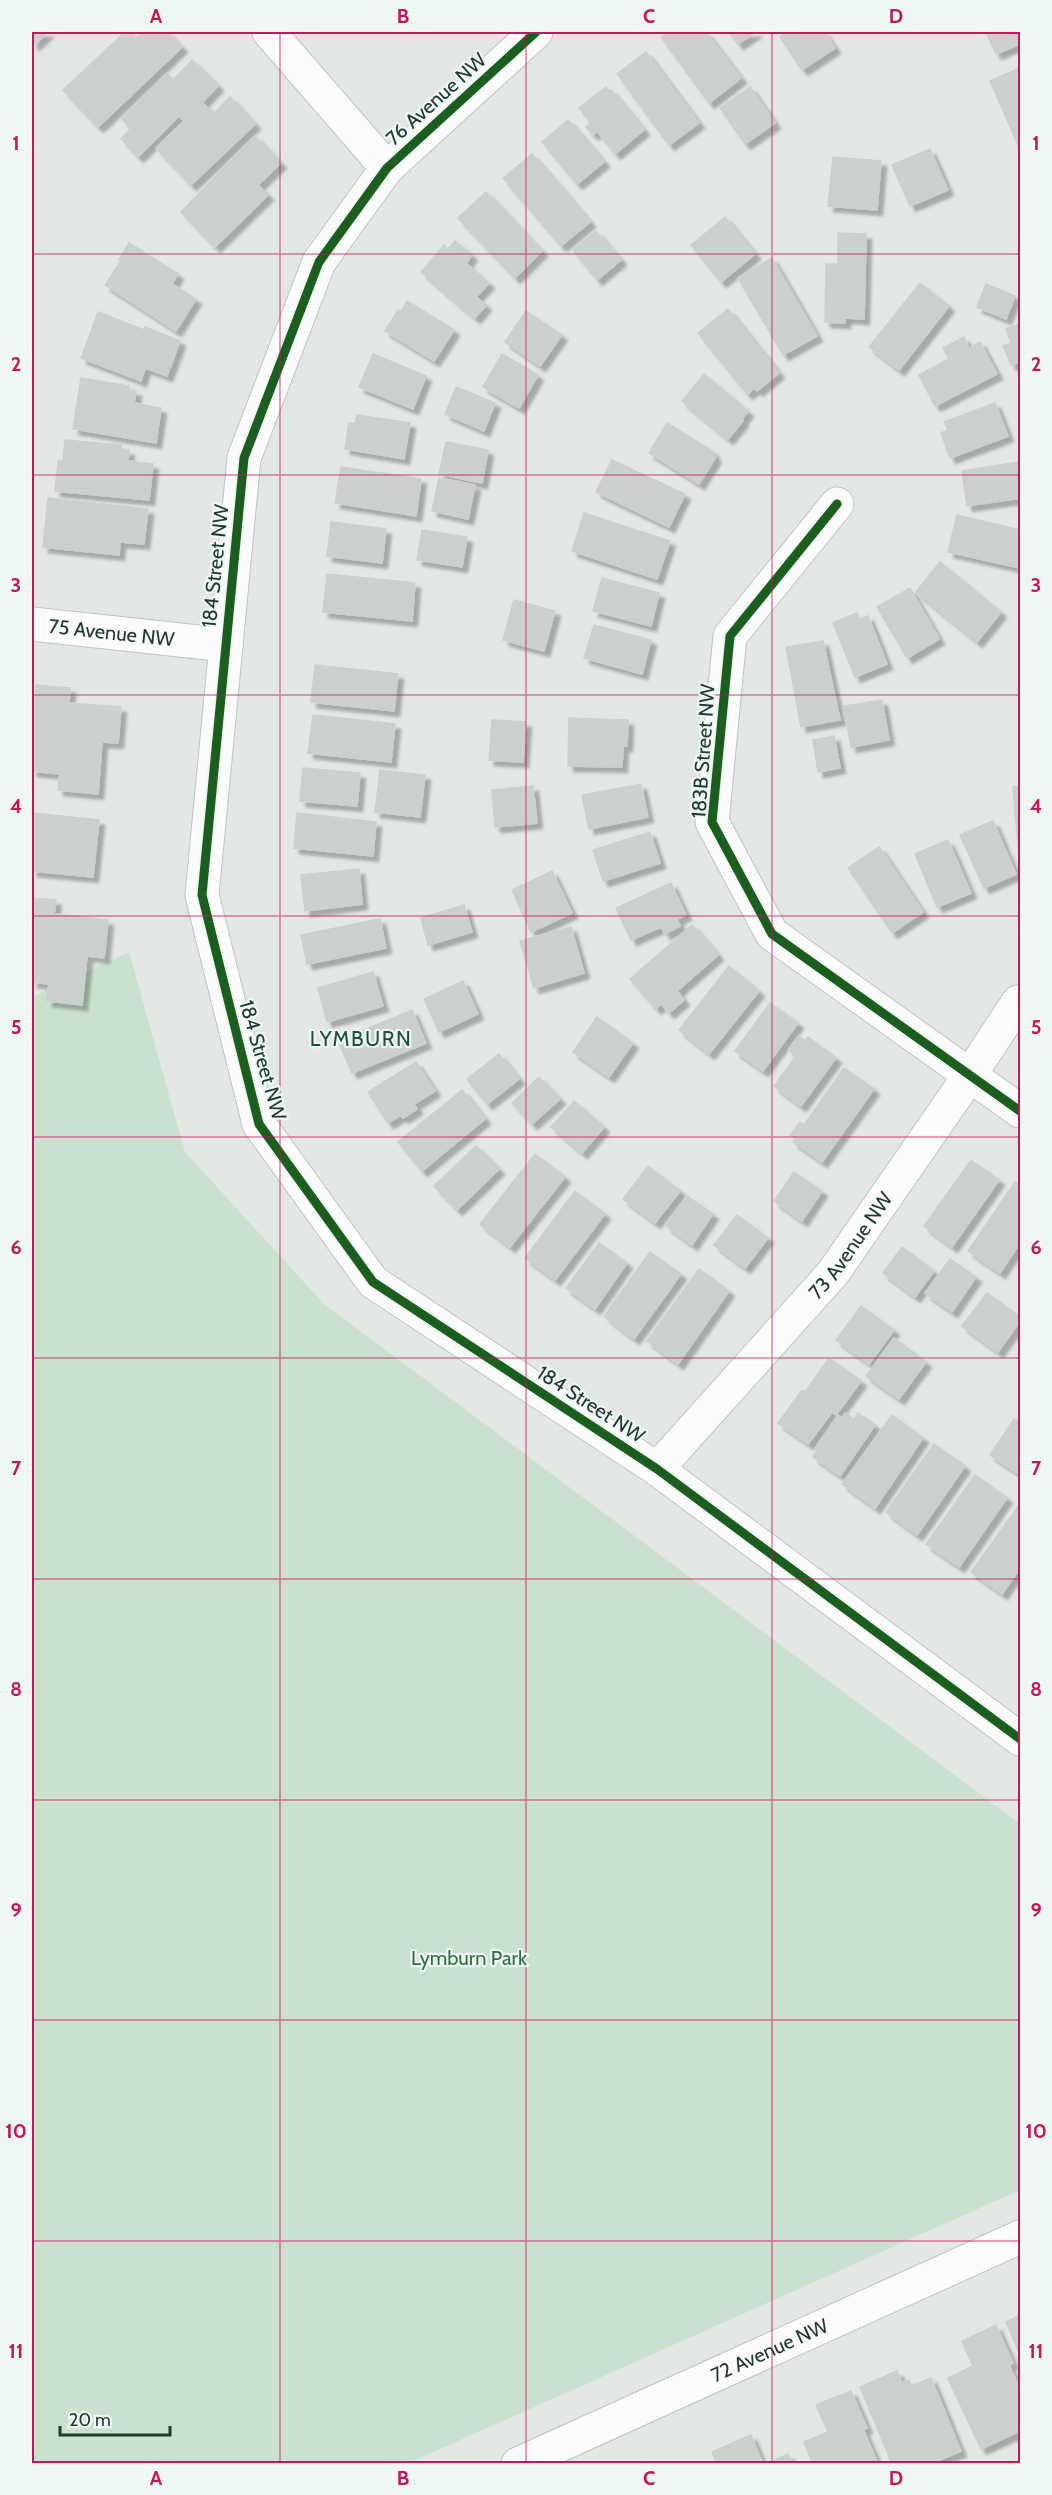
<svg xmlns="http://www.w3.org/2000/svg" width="1052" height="2495" viewBox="0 0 1052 2495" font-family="Cabin,sans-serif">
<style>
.green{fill:#cae1cf}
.building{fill:#cbd0cd;stroke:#cad0cd;stroke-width:1.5;filter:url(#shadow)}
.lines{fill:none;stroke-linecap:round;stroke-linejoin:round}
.street-casing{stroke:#bfc4c1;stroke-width:35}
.secondary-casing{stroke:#bec5c1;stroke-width:35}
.street{stroke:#fbfbfb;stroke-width:33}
.secondary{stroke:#fbfbfb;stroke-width:33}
.cycleway-casing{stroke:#eff7f2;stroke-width:13}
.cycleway{stroke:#1b5e20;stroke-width:9}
.grid{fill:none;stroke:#c2185b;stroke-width:1.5;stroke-opacity:0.55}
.labels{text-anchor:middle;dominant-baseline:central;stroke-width:4.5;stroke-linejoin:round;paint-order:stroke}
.street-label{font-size:20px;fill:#203a30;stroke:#eff7f2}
.park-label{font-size:20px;fill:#2a713d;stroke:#eff7f2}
.neighbourhood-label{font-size:21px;letter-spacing:1.5px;fill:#1c4c3b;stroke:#eff7f2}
.neatline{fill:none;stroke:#c2185b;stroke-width:2}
.grid-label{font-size:20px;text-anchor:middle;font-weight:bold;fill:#c2185b}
</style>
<defs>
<filter id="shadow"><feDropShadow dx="5.5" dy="5.5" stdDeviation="1.5" flood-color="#0004"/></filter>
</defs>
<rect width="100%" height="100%" fill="#e2e7e4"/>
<polygon class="green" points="129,952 185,1152 323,1303 1020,1824 1020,2190 409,2463 32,2463 32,997"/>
<g class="building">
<polygon points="32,32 48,32 34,45 32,43"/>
<polygon points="125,32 131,32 137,38 143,32 167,32 182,47 98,127 63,90"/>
<polygon points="669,32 706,32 741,78 709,103 661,37"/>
<polygon points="729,32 756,32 738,44"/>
<polygon points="788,32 824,32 835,48 802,70 780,37"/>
<polygon points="986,32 1020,32 1020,44 996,54"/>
<polygon points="646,52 699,123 669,145 617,74"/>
<polygon points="192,60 218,86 184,121 179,116 138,157 121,139 131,128 122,119 167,73 173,80"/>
<polygon points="1020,68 1020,147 1019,147 990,81"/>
<polygon points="606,87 609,91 611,90 644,130 615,154 597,131 593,135 586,127 591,123 579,108"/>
<polygon points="750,87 775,123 745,144 720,108"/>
<polygon points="230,97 255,124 191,185 156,148 203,103 213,114"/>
<polygon points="568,120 604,162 577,184 542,142"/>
<polygon points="255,136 281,163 258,185 268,195 215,247 181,212"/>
<polygon points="930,149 948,190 910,206 892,165"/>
<polygon points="532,154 590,222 561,246 503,178"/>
<polygon points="833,157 881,161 877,210 828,206"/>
<polygon points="486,192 542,251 515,278 458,218"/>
<polygon points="725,217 755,254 721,282 691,245"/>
<polygon points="596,231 621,260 597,280 573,250"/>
<polygon points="838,233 866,234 864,319 845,318 845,323 825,322 826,264 838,264"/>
<polygon points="455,241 472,255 466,263 489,283 476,297 486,305 475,318 421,272 444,245 448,249"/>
<polygon points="129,243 178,274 172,284 196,299 176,331 105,285 121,261 119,260"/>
<polygon points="772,258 817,336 783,355 738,278"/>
<polygon points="920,283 949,306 899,370 869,347"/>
<polygon points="986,284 1015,296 1006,319 977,307"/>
<polygon points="407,301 454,330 434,361 385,331 398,310 401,312"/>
<polygon points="728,309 779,373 757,391 755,388 747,394 698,333"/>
<polygon points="526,311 562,335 540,366 505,342"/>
<polygon points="98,312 144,330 145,327 180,341 167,376 145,368 141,381 81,358"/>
<polygon points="1020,324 1020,362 1011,365 1003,346 1011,343 1006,329"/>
<polygon points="964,337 969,348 980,342 997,374 935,406 919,375 949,359 943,348"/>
<polygon points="373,354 426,376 413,409 359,387"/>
<polygon points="502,354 538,375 519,408 483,387"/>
<polygon points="704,374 748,411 742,419 743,421 728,439 682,401"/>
<polygon points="81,378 129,386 129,390 136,391 134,403 161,408 156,443 73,429"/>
<polygon points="456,387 495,403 484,431 445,414"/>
<polygon points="995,403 1008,436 950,458 941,433 948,430 944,422"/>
<polygon points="357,415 410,423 404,459 345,449 349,423 355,424"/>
<polygon points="667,423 714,452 713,455 716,457 699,484 649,453"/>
<polygon points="65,440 121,445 121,450 129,450 128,461 153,464 149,500 55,491 58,461 63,461"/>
<polygon points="446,442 488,450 482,483 439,474"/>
<polygon points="612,460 685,494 669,527 596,492"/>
<polygon points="1019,462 1020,498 967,506 962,471"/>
<polygon points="341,467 421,479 416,516 335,503"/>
<polygon points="439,478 475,485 468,519 432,511"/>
<polygon points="48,498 148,509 144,544 120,542 119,555 43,547"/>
<polygon points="584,513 670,541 657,579 572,551"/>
<polygon points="957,515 1020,530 1020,568 948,552"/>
<polygon points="331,522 386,529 382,563 327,556"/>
<polygon points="422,530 467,537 462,567 417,560"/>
<polygon points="940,562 1001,612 977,642 916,592"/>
<polygon points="327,574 415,583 412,621 323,612"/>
<polygon points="602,578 659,593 651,626 593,611"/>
<polygon points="910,588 939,639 907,658 877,607"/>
<polygon points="514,600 555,611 544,651 503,640"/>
<polygon points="857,613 859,619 868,616 887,664 855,677 833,623"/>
<polygon points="594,625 651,640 642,674 584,658"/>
<polygon points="823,641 840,720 801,727 786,647"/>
<polygon points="315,665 398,674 394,711 311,702"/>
<polygon points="36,685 70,688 69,703 121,707 118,743 102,742 98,794 58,790 60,774 32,771 32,704 35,704"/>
<polygon points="882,700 889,740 851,747 844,706"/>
<polygon points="313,715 395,724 391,762 308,753"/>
<polygon points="569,718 628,720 627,746 623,746 622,767 568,766"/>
<polygon points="492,720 526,722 523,762 489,760"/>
<polygon points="834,736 840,768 818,772 813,740"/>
<polygon points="303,768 360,773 357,806 300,801"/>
<polygon points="380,770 425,775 420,817 375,812"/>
<polygon points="641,784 648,817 589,829 582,795"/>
<polygon points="533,786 537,823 495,827 492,790"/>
<polygon points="1020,786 1020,867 1013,787"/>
<polygon points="32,813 99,820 93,877 32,871"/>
<polygon points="297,813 376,822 373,856 294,848"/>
<polygon points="993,821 1016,874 984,888 960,835"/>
<polygon points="650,832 660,863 603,881 593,850"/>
<polygon points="948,840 971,893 937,907 915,854"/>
<polygon points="879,847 923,912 892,933 848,868"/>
<polygon points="359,869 362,904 305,911 301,875"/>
<polygon points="552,871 572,913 531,932 512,890"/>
<polygon points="671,883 686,915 677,919 680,926 665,934 661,927 631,940 616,908"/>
<polygon points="32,898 56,900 54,914 108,920 104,958 87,956 82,1005 47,1001 49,984 32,982"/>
<polygon points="464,905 472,932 428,945 421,918"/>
<polygon points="380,919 386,948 307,964 301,935"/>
<polygon points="692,925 718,955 677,991 684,1000 669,1013 661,1004 656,1009 630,979"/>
<polygon points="571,927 584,973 534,988 520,941"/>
<polygon points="729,966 759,991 709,1054 679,1030"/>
<polygon points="373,972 383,1006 327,1022 318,988"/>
<polygon points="463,981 478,1014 439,1032 424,999"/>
<polygon points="770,1003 798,1023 763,1071 735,1051"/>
<polygon points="412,1010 426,1043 352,1073 338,1041"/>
<polygon points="597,1017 633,1043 609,1077 573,1052"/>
<polygon points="799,1036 805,1041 808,1037 836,1058 801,1106 774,1086 796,1056 788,1050"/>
<polygon points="499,1054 519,1079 487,1104 467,1079"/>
<polygon points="416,1062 435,1091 414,1104 417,1109 403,1118 401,1115 388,1123 368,1092"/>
<polygon points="844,1068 874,1089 822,1162 793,1142 795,1139 790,1135 800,1122 804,1125"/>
<polygon points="539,1077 560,1099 532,1124 512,1103"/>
<polygon points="462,1090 485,1119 422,1171 398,1142"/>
<polygon points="574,1101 604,1127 582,1153 551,1127"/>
<polygon points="476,1146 499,1169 457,1210 434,1186"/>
<polygon points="535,1154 565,1177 510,1247 480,1224"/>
<polygon points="971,1160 999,1180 952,1247 924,1226"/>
<polygon points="648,1166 680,1191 655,1223 623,1199"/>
<polygon points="794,1172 822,1191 802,1221 774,1201"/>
<polygon points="1015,1182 1020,1186 1020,1243 1000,1273 968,1251"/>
<polygon points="575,1191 605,1214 555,1280 525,1258"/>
<polygon points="687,1196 713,1214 692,1245 666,1226"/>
<polygon points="737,1215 768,1238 745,1268 714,1245"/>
<polygon points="599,1243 627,1263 595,1309 566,1288"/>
<polygon points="902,1247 934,1271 915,1297 883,1273"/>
<polygon points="650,1252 681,1274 634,1339 604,1316"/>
<polygon points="950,1259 976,1277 952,1312 925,1293"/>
<polygon points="699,1269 729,1291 678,1364 647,1341"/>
<polygon points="987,1293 1020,1317 1020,1321 998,1352 962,1326"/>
<polygon points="861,1306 894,1330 869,1364 836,1340"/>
<polygon points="894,1338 926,1362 899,1399 866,1376"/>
<polygon points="829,1358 861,1381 836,1415 832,1412 808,1444 778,1423 802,1390 805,1392"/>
<polygon points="845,1413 854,1419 858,1413 875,1425 840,1476 813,1457 817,1451 815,1449 838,1415 842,1418"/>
<polygon points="892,1415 923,1438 875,1508 842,1484"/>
<polygon points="1014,1419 1020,1423 1020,1469 1017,1473 990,1455"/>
<polygon points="934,1444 965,1466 917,1535 886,1512"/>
<polygon points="975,1475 1007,1498 959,1567 926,1544"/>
<polygon points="1019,1505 1020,1568 1002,1594 971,1572"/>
<polygon points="1020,2315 1020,2355 1006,2322"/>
<polygon points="996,2325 1013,2363 1009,2365 1020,2389 1020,2431 981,2449 948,2378 973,2366 962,2341"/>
<polygon points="897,2371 902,2383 909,2380 912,2386 931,2378 961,2451 930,2464 892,2464 860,2387"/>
<polygon points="851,2391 867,2428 863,2429 878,2464 813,2464 804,2442 828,2432 816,2405"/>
<polygon points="751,2435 763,2464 717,2464 712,2452"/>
<polygon points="788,2454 793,2464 767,2464"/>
</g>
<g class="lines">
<defs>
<g id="street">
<polyline points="837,504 730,636 712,822 772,934 1020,1111"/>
<path id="s1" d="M32 624 226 645"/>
<path id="s2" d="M657 1469 833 1273 970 1075 1018 1002"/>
<path id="s3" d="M518 2464 1020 2237"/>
</g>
<g id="secondary">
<polyline points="269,32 387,168"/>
<polyline points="536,32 387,168 319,262 244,458 202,895 259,1124 373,1282 657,1469 1020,1739"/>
</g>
</defs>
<use href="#street" class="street-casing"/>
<use href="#secondary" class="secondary-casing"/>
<use href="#street" class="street"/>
<use href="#secondary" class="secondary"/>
<defs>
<g id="cycleway">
<polyline points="536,32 387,168 319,262 244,458 202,895 259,1124 373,1282 657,1469 1020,1739"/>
<polyline points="837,504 730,636 712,822 772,934 1020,1111"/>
</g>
</defs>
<use href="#cycleway" class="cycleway-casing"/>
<use href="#cycleway" class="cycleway"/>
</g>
<path class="grid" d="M280 32V2464M526 32V2464M772 32V2464M32 254H1020M32 475H1020M32 695H1020M32 916H1020M32 1137H1020M32 1358H1020M32 1579H1020M32 1800H1020M32 2020H1020M32 2241H1020"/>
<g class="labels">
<g class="street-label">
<text transform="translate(436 99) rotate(-42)">76 Avenue NW</text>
<text transform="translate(215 566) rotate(-84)">184 Street NW</text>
<text stroke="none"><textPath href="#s1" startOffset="80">75 Avenue NW</textPath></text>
<text transform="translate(703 751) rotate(-86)">183B Street NW</text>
<text transform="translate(263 1060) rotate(74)">184 Street NW</text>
<text stroke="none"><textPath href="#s2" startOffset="296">73 Avenue NW</textPath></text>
<text transform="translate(591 1404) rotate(33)">184 Street NW</text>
<text stroke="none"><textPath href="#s3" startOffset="276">72 Avenue NW</textPath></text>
</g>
<g class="park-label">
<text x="469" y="1958">Lymburn Park</text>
</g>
<g class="neighbourhood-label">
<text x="361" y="1038">LYMBURN</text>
</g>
</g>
<rect width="1052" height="2495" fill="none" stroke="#eff7f2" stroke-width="66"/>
<path d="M60 2426v9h110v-9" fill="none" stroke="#203a30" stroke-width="3"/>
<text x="69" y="2426" font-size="18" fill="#203a30" stroke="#eff7f2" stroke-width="4.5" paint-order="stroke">20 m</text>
<rect x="33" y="33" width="986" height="2429" class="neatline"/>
<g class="grid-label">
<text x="156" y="23">A</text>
<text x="403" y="23">B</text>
<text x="649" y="23">C</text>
<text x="896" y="23">D</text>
<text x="16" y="150">1</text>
<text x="1036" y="150">1</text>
<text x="16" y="371">2</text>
<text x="1036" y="371">2</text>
<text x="16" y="592">3</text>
<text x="1036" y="592">3</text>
<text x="16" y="813">4</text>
<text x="1036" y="813">4</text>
<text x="16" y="1034">5</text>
<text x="1036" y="1034">5</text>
<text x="16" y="1254">6</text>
<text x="1036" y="1254">6</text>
<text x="16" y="1475">7</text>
<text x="1036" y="1475">7</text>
<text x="16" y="1696">8</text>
<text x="1036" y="1696">8</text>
<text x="16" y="1917">9</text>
<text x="1036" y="1917">9</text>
<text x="16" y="2138">10</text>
<text x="1036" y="2138">10</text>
<text x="16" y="2358">11</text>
<text x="1036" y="2358">11</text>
<text x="156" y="2485">A</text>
<text x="403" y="2485">B</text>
<text x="649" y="2485">C</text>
<text x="896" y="2485">D</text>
</g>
</svg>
